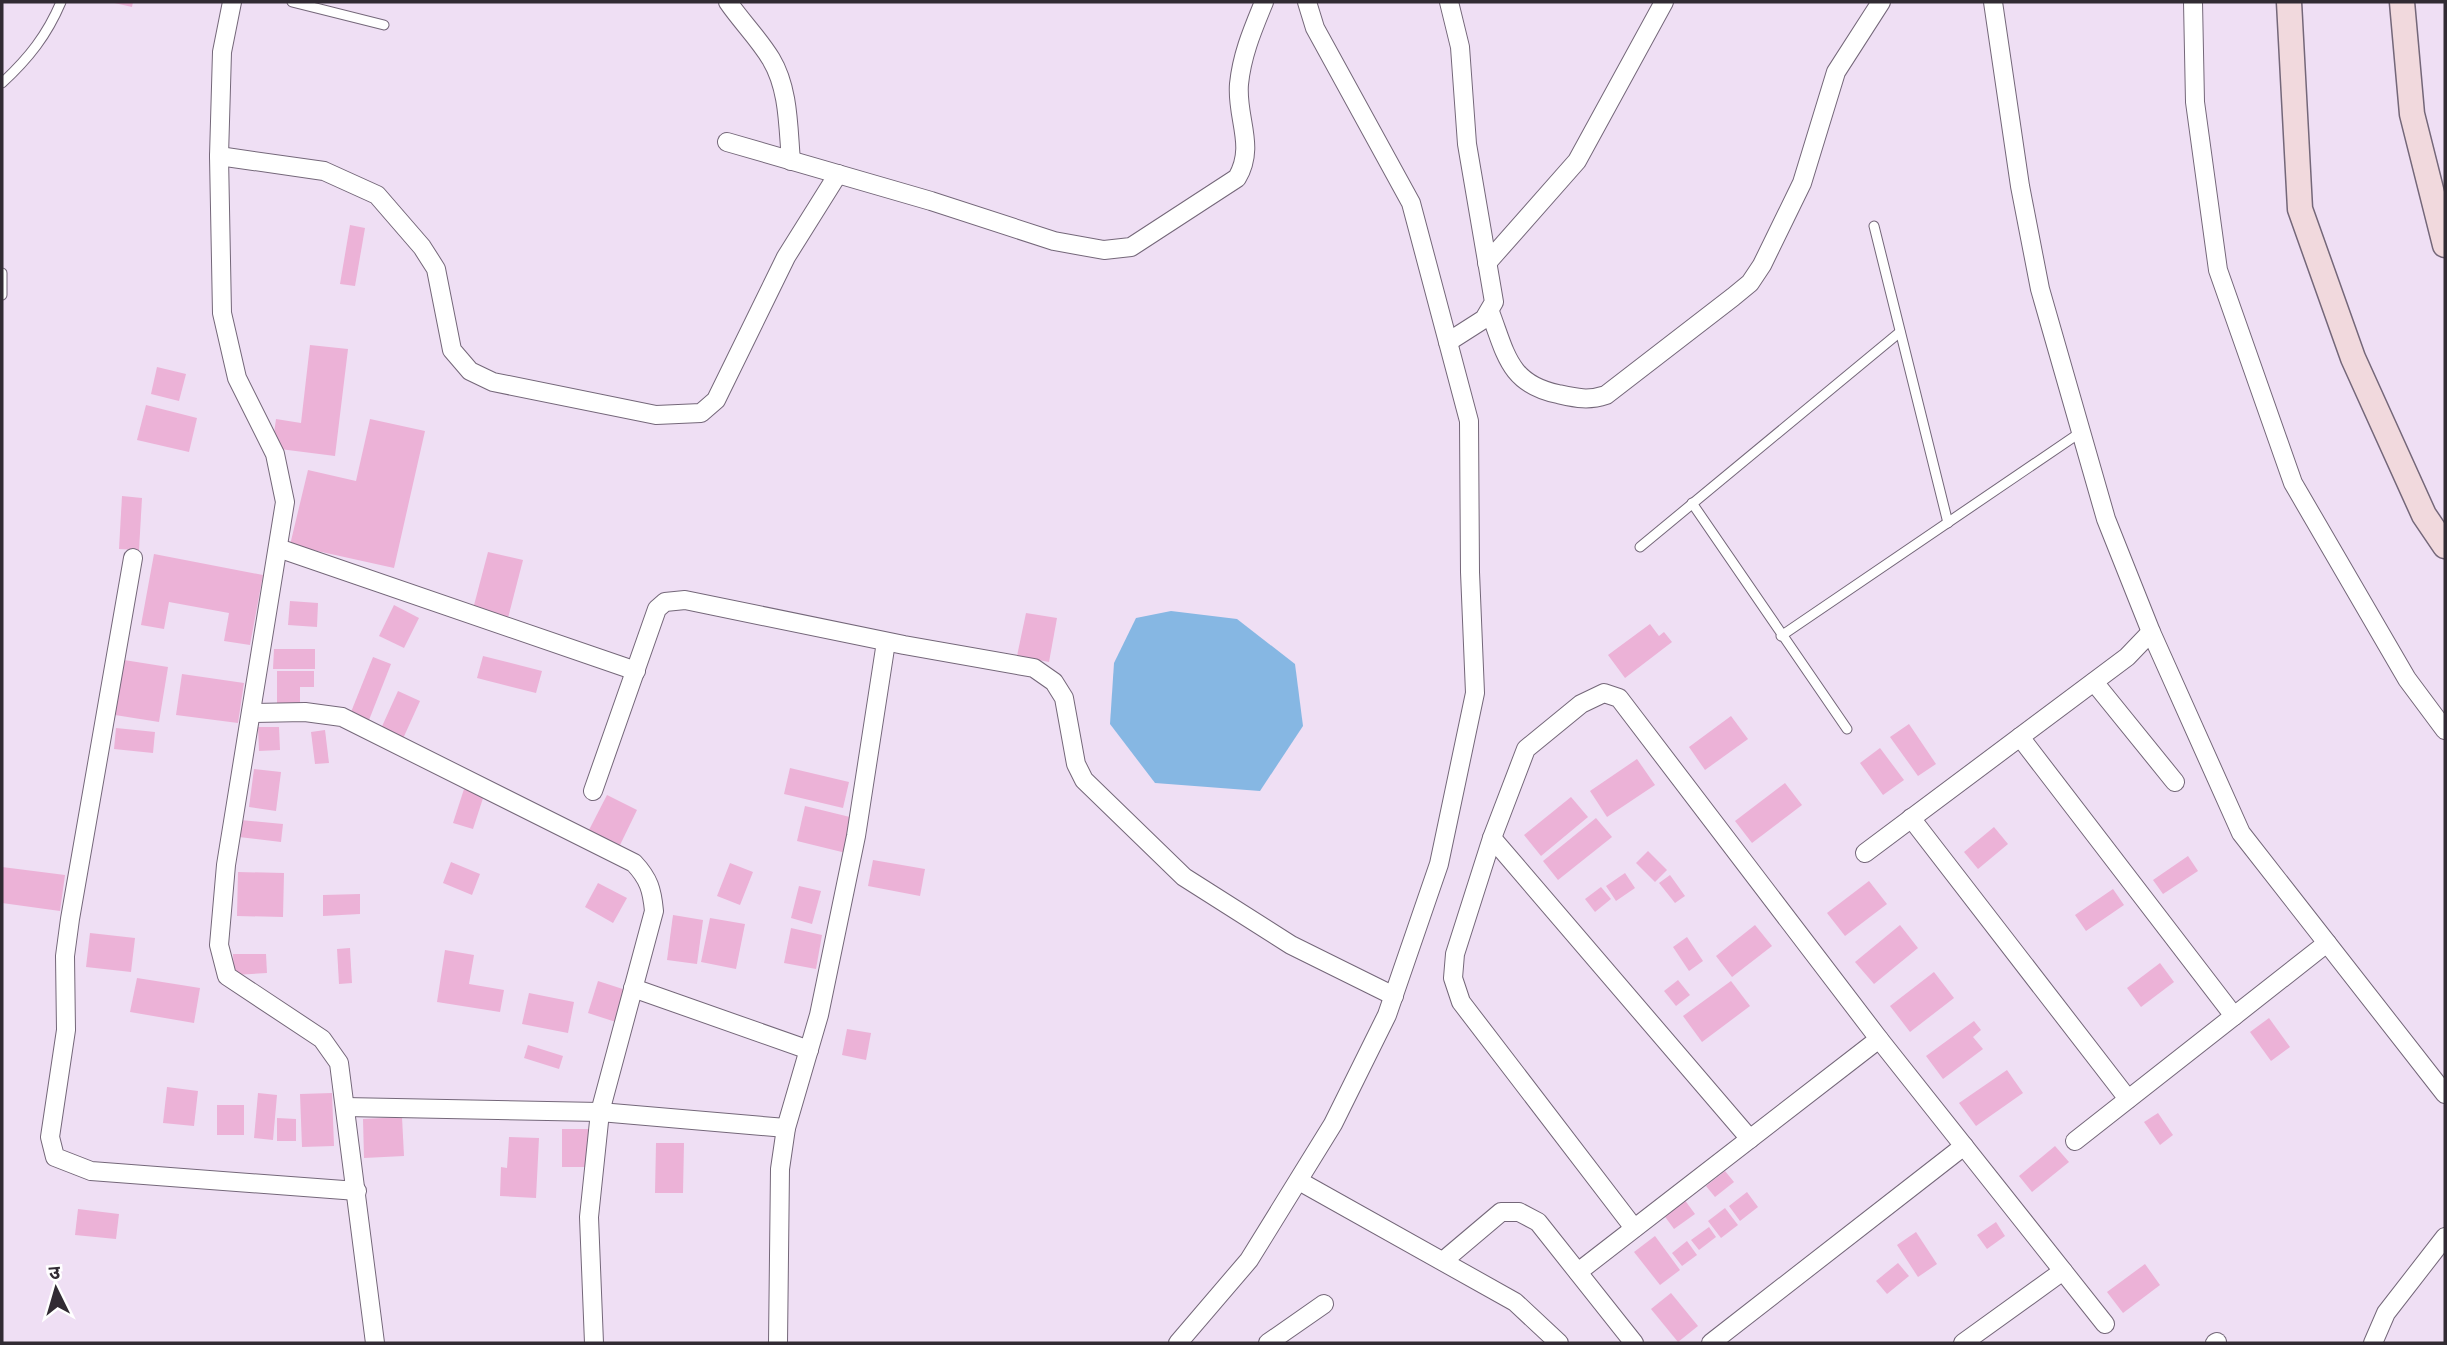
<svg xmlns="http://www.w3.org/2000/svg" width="2447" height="1345" viewBox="0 0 2447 1345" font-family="'Libre Baskerville','Noto Sans Devanagari',serif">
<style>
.water{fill:#86b7e3}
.building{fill:#ecb2d7}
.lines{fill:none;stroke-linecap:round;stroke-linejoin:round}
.lane-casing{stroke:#746779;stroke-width:11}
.street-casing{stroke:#746779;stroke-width:20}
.secondary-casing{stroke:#746779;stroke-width:27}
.lane{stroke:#fff;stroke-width:9}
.street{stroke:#fff;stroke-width:18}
.secondary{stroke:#f1d9dd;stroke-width:24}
</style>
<rect width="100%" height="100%" fill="#efdff4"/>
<polygon class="water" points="1171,611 1237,619 1295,664 1303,726 1260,791 1155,783 1110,724 1114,663 1136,618"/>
<g class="building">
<polygon points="110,2 133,2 132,7"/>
<polygon points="350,225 365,228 355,286 340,284"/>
<polygon points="310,345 348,349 335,456 272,448 276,419 301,423"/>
<polygon points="157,367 186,374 179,401 151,394"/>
<polygon points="146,405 197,418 189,452 137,440"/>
<polygon points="370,419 425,431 394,568 290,545 308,470 356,481"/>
<polygon points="122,496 142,498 139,550 119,549"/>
<polygon points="488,552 523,560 508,618 473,609"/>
<polygon points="154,554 263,575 250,645 224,641 229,613 169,602 164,629 141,625"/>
<polygon points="290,601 318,603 317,627 288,625"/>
<polygon points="394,605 419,618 404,648 379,636"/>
<polygon points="1026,613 1057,618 1049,662 1017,656"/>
<polygon points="1650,624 1659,636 1664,632 1672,642 1625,678 1608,655"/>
<polygon points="274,649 315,649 315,669 273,669"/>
<polygon points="483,656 542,671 536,693 477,678"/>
<polygon points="373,657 391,664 369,720 351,712"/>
<polygon points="124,660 168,667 159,722 115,715"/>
<polygon points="277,671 314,671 314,687 300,687 300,706 277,706"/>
<polygon points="182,674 244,683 238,723 176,715"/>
<polygon points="398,691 420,701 401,743 379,733"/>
<polygon points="1731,716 1748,739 1705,770 1689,747"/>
<polygon points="1909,724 1936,764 1918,776 1890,737"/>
<polygon points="258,727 279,727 280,750 259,751"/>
<polygon points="116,728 155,732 153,753 114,749"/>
<polygon points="325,730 329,763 315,764 311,732"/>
<polygon points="1880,748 1904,780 1883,795 1860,763"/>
<polygon points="1637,759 1655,785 1607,817 1590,791"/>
<polygon points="790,768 849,782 843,808 784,794"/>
<polygon points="254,769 281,772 276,811 249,807"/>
<polygon points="1785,783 1802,805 1752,843 1735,821"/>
<polygon points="465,786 485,792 473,829 453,823"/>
<polygon points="607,795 637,810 620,845 589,830"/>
<polygon points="1571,797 1588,817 1541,856 1524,835"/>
<polygon points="805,806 854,818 846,853 797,841"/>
<polygon points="1596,818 1612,837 1558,880 1543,861"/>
<polygon points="241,820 283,824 281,842 239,837"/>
<polygon points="1994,827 2008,844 1978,869 1964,852"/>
<polygon points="1648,851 1667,870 1655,882 1636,863"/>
<polygon points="2188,856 2198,871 2163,894 2153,880"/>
<polygon points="873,860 925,869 920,896 868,886"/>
<polygon points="451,862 480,874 472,895 443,883"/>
<polygon points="730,863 753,872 740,905 717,896"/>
<polygon points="2,867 65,875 60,911 2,903"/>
<polygon points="238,872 284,873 283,917 237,916"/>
<polygon points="1625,873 1635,888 1616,901 1606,886"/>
<polygon points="1670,875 1685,896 1675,903 1659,883"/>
<polygon points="1869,881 1887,904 1845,936 1827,913"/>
<polygon points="598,883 627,898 613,923 585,907"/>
<polygon points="799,886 821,891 812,924 791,918"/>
<polygon points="1601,887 1611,899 1595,912 1585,899"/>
<polygon points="2113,889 2124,905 2086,931 2075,915"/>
<polygon points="360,894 360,914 323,916 323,895"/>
<polygon points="673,915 703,920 697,964 667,960"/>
<polygon points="710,918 745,924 736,969 701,962"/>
<polygon points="1755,925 1772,946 1732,977 1716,956"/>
<polygon points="1900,925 1918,948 1874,984 1855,962"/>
<polygon points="791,928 822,935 816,969 784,963"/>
<polygon points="90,933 135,938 131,972 86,967"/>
<polygon points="1687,937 1703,961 1689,971 1673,947"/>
<polygon points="350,948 352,983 339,984 337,949"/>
<polygon points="445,950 474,955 469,984 504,990 500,1012 437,1002"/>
<polygon points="233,954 266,954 267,973 234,975"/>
<polygon points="2160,963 2174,982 2141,1007 2127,988"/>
<polygon points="1934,972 1954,998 1910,1032 1890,1006"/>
<polygon points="137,978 200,988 194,1023 130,1012"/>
<polygon points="1678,980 1690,995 1676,1006 1664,991"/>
<polygon points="598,981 632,992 622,1024 588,1013"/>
<polygon points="1731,981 1750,1006 1702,1042 1683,1016"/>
<polygon points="529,993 574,1002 568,1033 522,1024"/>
<polygon points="2269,1018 2290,1047 2271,1061 2250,1032"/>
<polygon points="1974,1021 1981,1030 1973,1037 1983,1049 1943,1079 1926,1056"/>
<polygon points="847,1029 871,1033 866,1060 842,1055"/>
<polygon points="528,1045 563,1056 559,1069 524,1058"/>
<polygon points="2007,1070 2023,1093 1976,1126 1959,1103"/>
<polygon points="167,1087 198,1091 194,1126 163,1123"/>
<polygon points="258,1093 277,1095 273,1140 254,1138"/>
<polygon points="332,1093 334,1146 302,1147 300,1094"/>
<rect x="217" y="1105" width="27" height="30"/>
<polygon points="2158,1113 2173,1135 2160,1145 2144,1122"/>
<polygon points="402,1117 404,1156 364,1158 363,1119"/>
<polygon points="277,1118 296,1119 296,1141 277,1141"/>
<rect x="562" y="1129" width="27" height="38"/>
<polygon points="509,1137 539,1138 536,1198 500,1196 501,1167 507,1168"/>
<polygon points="656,1143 684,1143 683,1193 655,1193"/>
<polygon points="2055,1146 2069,1162 2032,1192 2019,1176"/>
<polygon points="1725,1171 1734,1182 1715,1197 1706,1186"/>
<polygon points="1747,1192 1758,1207 1740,1221 1729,1206"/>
<polygon points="1684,1199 1695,1214 1674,1229 1663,1214"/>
<polygon points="1725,1208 1738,1225 1721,1238 1708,1221"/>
<polygon points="78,1209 119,1214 116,1239 75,1235"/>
<polygon points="1996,1222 2005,1236 1987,1249 1977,1235"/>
<polygon points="1709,1227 1716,1237 1699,1250 1691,1240"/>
<polygon points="1916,1232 1937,1264 1918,1277 1897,1245"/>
<polygon points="1655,1236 1680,1270 1660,1285 1634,1252"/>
<polygon points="1687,1241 1697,1255 1682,1266 1672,1253"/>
<polygon points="1898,1263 1909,1276 1887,1294 1876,1281"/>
<polygon points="2145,1264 2160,1285 2123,1313 2107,1292"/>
<polygon points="1671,1293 1698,1326 1678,1342 1651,1309"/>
</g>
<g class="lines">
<defs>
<g id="lane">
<polyline points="292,2 384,25"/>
<path d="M2 83C29 58 47 35 61 2"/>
<polyline points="1874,226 1948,523"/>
<polyline points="2,273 2,295"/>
<polyline points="1692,503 1847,729"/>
<polyline points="1640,547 1900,332"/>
<polyline points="1781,636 2081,432"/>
</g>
<g id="street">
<polyline points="232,2 222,52 219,156 222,313 237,378 275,454 285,502 226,865 219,945 227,976 322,1039 339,1063 375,1343"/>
<path d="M728 2C741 21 759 39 771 59 789 89 788 127 791 161"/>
<polyline points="1993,2 2020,186 2040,289 2106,519 2151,632 2241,833 2445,1094"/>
<polyline points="2193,2 2195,102 2218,270 2293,483 2407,679 2445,730"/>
<path d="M727 142 931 201 1054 241 1104 250 1131 247 1237 178C1256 146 1236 118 1239 84 1242 54 1253 29 1264 2"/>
<polyline points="219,156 324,171 377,195 422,247 436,269 452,350 470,371 493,382 656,415 701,413 716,400 786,257 838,174"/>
<polyline points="1487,263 1577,161 1664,2"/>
<path d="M1490 312C1506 354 1509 384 1558 394 1576 398 1588 401 1606 395L1733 297 1750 283 1762 265 1802 183 1836 72 1881 2"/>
<polyline points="1448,342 1484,319 1494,302 1467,144 1460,47 1449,2"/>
<polyline points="278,548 636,671"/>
<polyline points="133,558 70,919 65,956 66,1030 50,1137 55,1157 91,1171 357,1191"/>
<polyline points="2094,682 2175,782"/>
<path d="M251 713 305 712 342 717 634 863C649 879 652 890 654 911L600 1112 589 1217 594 1343"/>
<polyline points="2020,737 2234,1016"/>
<polyline points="593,791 657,609 665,602 685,600 904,645 1034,668 1054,682 1064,698 1076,764 1084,780 1184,877 1291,945 1394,996"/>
<polyline points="1911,818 2128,1099"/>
<polyline points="1492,838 1750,1139"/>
<polyline points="1865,853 2127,657 2151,632"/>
<polyline points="633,988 809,1050"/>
<polyline points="345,1107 600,1112 786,1128"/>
<polyline points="2075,1141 2327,943"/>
<polyline points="1299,1181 1515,1302 1559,1343"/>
<polyline points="1634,1228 1461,1002 1453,978 1455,954 1492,838 1526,749 1581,704 1604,693 1619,698 1879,1039 2105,1324"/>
<polyline points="1443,1261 1501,1212 1519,1212 1538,1222 1634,1343"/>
<polyline points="1578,1272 1879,1039"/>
<polyline points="778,1343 780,1169 786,1128 819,1015 856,836 886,642"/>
<polyline points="1178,1343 1249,1260 1333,1124 1387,1015 1439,864 1475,693 1470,572 1469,421 1411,203 1315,28 1307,2"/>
<polyline points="1268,1343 1324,1304"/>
<polyline points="1711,1343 1964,1146"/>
<polyline points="1963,1343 2063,1271"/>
<polyline points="2215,1343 2217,1342"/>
<polyline points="2373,1343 2386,1313 2445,1237"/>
</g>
<g id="secondary">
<polyline points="2289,2 2300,209 2353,358 2424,515 2445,546"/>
<polyline points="2402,2 2412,114 2445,245"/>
</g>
</defs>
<use href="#lane" class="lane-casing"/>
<use href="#street" class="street-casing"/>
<use href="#secondary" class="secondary-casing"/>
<use href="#lane" class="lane"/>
<use href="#street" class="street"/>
<use href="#secondary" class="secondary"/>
</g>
<rect width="2447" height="1345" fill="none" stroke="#312b33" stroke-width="7"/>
<g transform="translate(56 1289) rotate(355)" stroke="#ffffff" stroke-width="5" paint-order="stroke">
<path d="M0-5L12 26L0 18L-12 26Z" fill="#312b33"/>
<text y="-10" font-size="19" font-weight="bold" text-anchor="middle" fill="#312b33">उ</text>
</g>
</svg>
